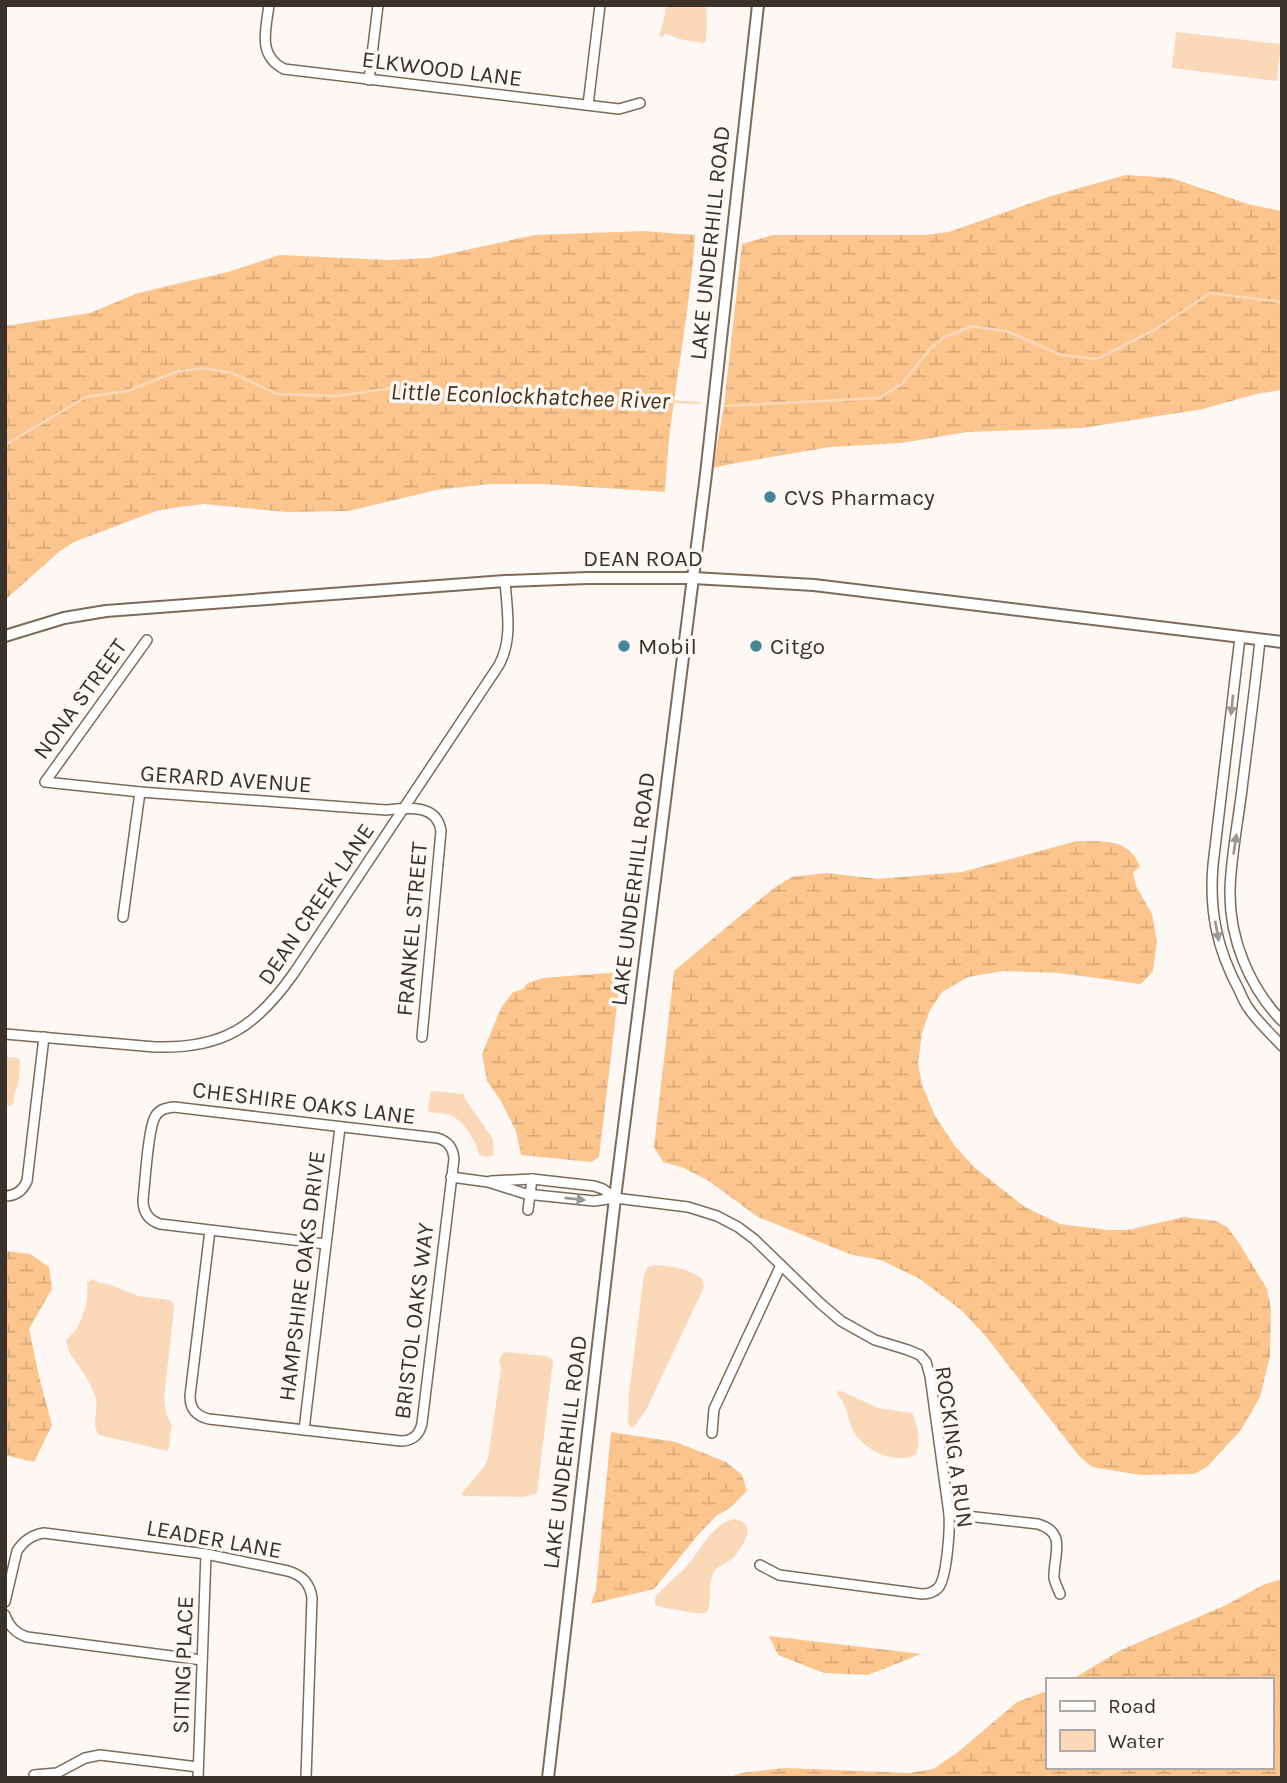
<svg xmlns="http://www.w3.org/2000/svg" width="1287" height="1783" viewBox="0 0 1287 1783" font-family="Karla,sans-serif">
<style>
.wetland{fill:url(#wetland-marsh)}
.water{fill:#fbd9b8}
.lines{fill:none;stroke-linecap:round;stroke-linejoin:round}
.stream{stroke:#fbd9b8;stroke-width:2.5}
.minor-casing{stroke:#7d6a58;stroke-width:12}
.tertiary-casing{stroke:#7d6a58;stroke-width:14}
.minor{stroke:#fff;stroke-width:9}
.tertiary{stroke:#fff;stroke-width:10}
.oneway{fill:#9c9894}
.poi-dot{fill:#458799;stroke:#fdf8f4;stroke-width:2.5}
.labels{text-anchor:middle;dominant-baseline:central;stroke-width:7;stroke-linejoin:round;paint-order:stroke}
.street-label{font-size:23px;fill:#3a322a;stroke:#fdf8f4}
.poi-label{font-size:23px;fill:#3a322a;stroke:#fdf8f4;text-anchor:start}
.water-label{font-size:24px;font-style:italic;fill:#452e15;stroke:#fdf8f4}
</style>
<defs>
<pattern id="wetland-marsh" width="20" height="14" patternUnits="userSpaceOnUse" patternTransform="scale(1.75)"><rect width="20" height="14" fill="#fbc58d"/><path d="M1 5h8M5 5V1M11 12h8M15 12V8" fill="none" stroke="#d8aa7a"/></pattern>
</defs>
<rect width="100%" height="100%" fill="#fdf8f4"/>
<g class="wetland">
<polygon points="1126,175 1171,178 1251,205 1282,211 1282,390 1256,394 1203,409 1082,428 967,432 901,443 830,447 736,463 713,468 724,406 742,244 773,235 925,235 949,232 1051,196"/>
<path d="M644 231 695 235C691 296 680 356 672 416 668 441 667 467 665 492L543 484H491L436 490 349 511 286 512 204 504 179 507 156 511 74 542 60 551 5 600V326L90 313 138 293 228 272 280 255 389 260 429 258 535 235Z"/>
<path d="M1077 841C1105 842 1128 837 1140 867L1133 872 1136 886 1152 914 1157 941 1153 971 1141 984 1059 973 1003 971 968 977 942 992 930 1010 922 1033 918 1063 922 1085 935 1116 955 1146 975 1168 1025 1207 1060 1224 1107 1230H1128L1184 1217 1216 1221 1227 1227 1239 1243 1267 1289 1271 1309 1270 1356 1260 1397 1241 1430 1207 1467 1194 1474 1141 1475 1092 1467 1079 1456 984 1334 961 1310 920 1279 881 1260 852 1255 758 1217 709 1181 684 1168 663 1162 654 1147 674 971 774 888 792 877 826 873 878 879 962 872Z"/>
<polygon points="621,972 599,1157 591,1162 521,1155 516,1131 501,1101 487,1081 482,1054 501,1008 513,992 523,989 528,983 543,978"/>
<polygon points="5,1251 30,1254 49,1267 52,1289 29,1329 39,1376 52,1425 34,1462 5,1455"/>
<polygon points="611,1432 676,1442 726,1462 742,1475 747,1491 730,1508 716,1516 698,1535 654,1589 591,1604 596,1589"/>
<polygon points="1282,1579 1282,1778 728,1778 741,1773 785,1768 909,1773 933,1769 957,1753 1017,1702 1047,1691 1047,1767 1271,1767 1271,1680 1071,1680 1121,1650 1224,1606 1265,1584"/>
<polygon points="769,1636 921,1654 868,1675 824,1673 778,1655"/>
</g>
<g class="water">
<polygon points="666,5 706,5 707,23 706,41 703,43 679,39 665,33 663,37 659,36 665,15"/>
<polygon points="1176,32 1281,44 1277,81 1172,68"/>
<polygon points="5,1057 18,1058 20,1061 19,1080 14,1095 14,1102 10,1106 5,1105"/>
<path d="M431 1091 464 1094 465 1099 493 1139 494 1155 486 1157 479 1155C475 1138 464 1120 447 1114 441 1113 435 1113 429 1112L428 1109Z"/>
<path d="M653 1265C670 1266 689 1268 702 1279L704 1287 646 1410 635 1426 632 1427 628 1424 629 1393 644 1275 648 1267Z"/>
<path d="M94 1279 99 1283 108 1284 138 1296 170 1300 173 1303 174 1309 164 1398 166 1413 172 1426C169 1434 171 1443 168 1451L99 1435C90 1422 100 1410 95 1396 92 1388 88 1379 82 1371 76 1360 68 1355 66 1341 69 1336 74 1333 77 1328 85 1314 89 1297 87 1282Z"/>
<polygon points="508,1352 545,1356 551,1358 553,1361 537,1493 524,1497 464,1496 461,1494 484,1467 488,1459 501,1369 499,1360 503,1353"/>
<path d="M838 1391H841L878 1408 912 1413C918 1425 921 1441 916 1454 897 1466 862 1450 853 1430 847 1419 847 1403 837 1394Z"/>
<path d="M734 1519C759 1522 743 1546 734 1557 728 1564 716 1565 713 1574 707 1586 713 1600 707 1612L701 1614 660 1607 655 1605V1601L656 1596C665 1586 675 1578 684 1569 701 1552 709 1526 734 1519Z"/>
</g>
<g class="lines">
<g class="stream">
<polyline points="724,406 879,398 902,384 930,349 943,338 972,326 1009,332 1061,355 1097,359 1156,329 1210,293 1282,302"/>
<polyline points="5,445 86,397 128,391 175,372 204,368 232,373 277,394 338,396 399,387 699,403"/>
</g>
<defs>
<g id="minor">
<path d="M269 5C266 30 257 55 284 69L619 109 640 103"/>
<polyline points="369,80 378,5"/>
<polyline points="588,105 600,5"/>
<path d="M1240 637 1213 865C1209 911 1217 949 1239 990 1242 997 1245 1004 1249 1009 1258 1022 1271 1034 1282 1046"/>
<path d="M147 640 45 782 140 792 386 810C406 808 437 803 441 831L422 1037"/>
<path d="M1260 640C1255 689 1248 739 1242 789 1238 822 1231 856 1230 890 1229 938 1249 987 1282 1021"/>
<polyline points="123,917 140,792"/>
<path d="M5 1034 155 1047C223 1049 256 1027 294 973L499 665C513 639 507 610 505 581"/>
<path d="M451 1177 488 1182 526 1194 594 1201 615 1198 688 1207 717 1216 738 1227 754 1239 820 1303 841 1321 875 1340 908 1350 920 1355 926 1362 930 1376 949 1514C950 1528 947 1579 938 1588 933 1593 928 1594 922 1594L779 1575 760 1565"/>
<polyline points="491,1181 532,1179 594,1186 603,1189 615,1198"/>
<path d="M5 1196C16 1196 23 1190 27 1181L44 1037"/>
<polyline points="528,1210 532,1179"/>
<path d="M210 1230 190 1396C190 1409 196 1416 209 1419L401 1441C413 1441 420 1434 422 1423L454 1159C453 1147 448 1141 437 1138L174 1107C166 1108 159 1109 155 1117 148 1129 145 1183 143 1200 143 1212 148 1220 160 1224L326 1244"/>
<polyline points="304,1430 340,1127"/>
<polyline points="712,1433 714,1409 781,1265"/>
<path d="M949 1514 1038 1524C1068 1533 1053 1556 1054 1578 1055 1583 1058 1589 1060 1594"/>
<path d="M5 1602 17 1551C24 1540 32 1535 44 1533L206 1554 288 1571C302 1575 310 1583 312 1598L306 1778"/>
<path d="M5 1615C9 1627 16 1633 27 1637L202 1660"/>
<polyline points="34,1775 57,1773 85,1758 100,1755 198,1767"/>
<polyline points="198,1778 206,1554"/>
</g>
<g id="tertiary">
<polyline points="5,636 64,618 106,611 505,581 587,578 693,578 814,585 1282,642"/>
<polyline points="548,1778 615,1198 706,474 758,5"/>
</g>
</defs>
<use href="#minor" class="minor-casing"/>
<use href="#tertiary" class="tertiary-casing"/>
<use href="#minor" class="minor"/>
<use href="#tertiary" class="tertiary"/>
</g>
<defs><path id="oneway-solid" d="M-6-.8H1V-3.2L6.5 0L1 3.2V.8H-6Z" transform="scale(1.75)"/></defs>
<g class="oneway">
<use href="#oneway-solid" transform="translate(1232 705) rotate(96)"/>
<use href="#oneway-solid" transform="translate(1235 844) rotate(-82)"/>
<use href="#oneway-solid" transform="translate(1217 931) rotate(80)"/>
<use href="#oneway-solid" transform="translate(575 1199) rotate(6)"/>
</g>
<g class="poi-dot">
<circle cx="770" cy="497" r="7"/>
<circle cx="624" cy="646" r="7"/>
<circle cx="756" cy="646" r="7"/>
</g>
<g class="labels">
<g class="street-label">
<text transform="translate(442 69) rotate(7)">ELKWOOD LANE</text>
<text transform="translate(710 243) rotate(-84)">LAKE UNDERHILL ROAD</text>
<text x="643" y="558">DEAN ROAD</text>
<text transform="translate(80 699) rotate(-54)">NONA STREET</text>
<text transform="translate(226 779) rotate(4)">GERARD AVENUE</text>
<text transform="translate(633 889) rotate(-83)">LAKE UNDERHILL ROAD</text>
<text transform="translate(316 904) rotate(-56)">DEAN CREEK LANE</text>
<text transform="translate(412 929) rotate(-85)">FRANKEL STREET</text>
<text transform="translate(304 1103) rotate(7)">CHESHIRE OAKS LANE</text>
<text transform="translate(302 1276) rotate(-83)">HAMPSHIRE OAKS DRIVE</text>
<text transform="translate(414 1321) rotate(-83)">BRISTOL OAKS WAY</text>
<text transform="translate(954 1447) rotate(82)">ROCKING A RUN</text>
<text transform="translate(565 1452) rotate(-83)">LAKE UNDERHILL ROAD</text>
<text transform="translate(214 1539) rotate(10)">LEADER LANE</text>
<text transform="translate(183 1665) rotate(-88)">SITING PLACE</text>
</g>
<g class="poi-label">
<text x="784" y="497">CVS Pharmacy</text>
<text x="638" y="646">Mobil</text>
<text x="770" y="646">Citgo</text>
</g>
<g class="water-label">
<text transform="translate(530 396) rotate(2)">Little Econlockhatchee River</text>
</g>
</g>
<rect width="1287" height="1783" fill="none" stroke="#3a322a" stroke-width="14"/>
<rect x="1046" y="1678" width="228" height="91" fill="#fdf8f4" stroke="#afa9a3" stroke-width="2"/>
<rect x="1060" y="1701" width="35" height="10" fill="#ffffff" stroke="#afa9a3" stroke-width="2"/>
<text x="1108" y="1713" font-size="21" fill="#3a322a">Road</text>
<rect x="1060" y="1730" width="35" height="21" fill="#fbd9b8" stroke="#afa9a3" stroke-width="2"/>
<text x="1108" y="1748" font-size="21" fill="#3a322a">Water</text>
</svg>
